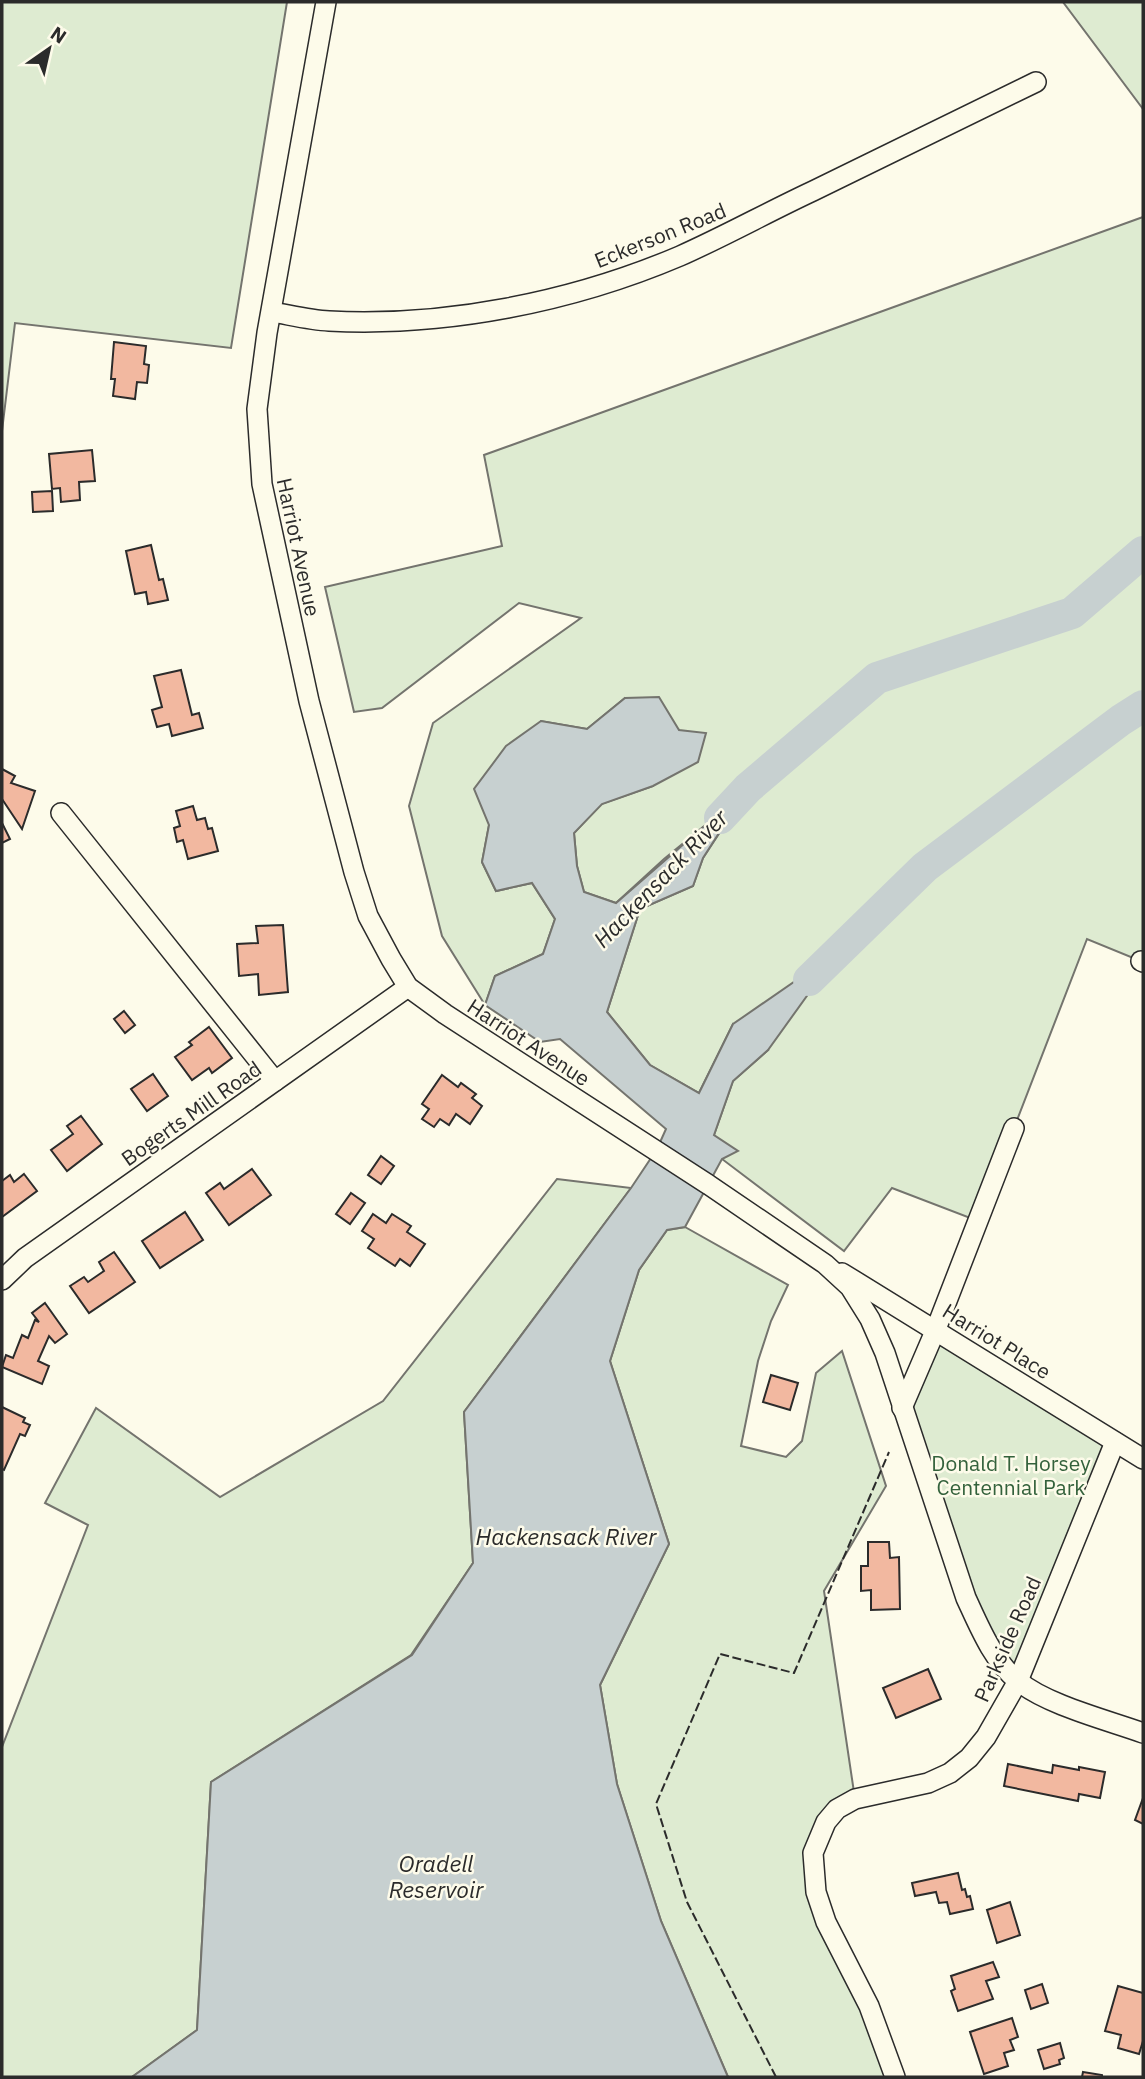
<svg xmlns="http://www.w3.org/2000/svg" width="1145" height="2079" viewBox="0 0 1145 2079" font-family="'IBM Plex Sans',sans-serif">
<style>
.green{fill:#deebd1;stroke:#74746e;stroke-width:2}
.water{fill:#c7d0d0;stroke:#74746e;stroke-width:2}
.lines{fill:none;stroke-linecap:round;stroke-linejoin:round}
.river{stroke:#c7d0d0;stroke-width:32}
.building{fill:#f2b8a0;stroke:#2b2b2b;stroke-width:2}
.minor-casing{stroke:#2b2b2b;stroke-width:22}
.minor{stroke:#fdfbea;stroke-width:19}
.fence{stroke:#2b2b2b;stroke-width:2;stroke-dasharray:9 3.5;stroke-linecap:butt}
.labels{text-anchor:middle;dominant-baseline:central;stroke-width:5;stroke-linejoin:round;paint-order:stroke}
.street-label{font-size:21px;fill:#2b2b2b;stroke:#fdfbea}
.park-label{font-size:21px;fill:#34623c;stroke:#fdfbea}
.water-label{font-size:23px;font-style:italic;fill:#2b2b2b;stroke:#fdfbea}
</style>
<rect width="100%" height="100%" fill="#fdfbea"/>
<g class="green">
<polygon points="2,2 287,2 231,348 15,323 2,431"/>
<polygon points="1063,2 1143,2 1143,109"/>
<polygon points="1143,217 1143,962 1087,939 978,1221 892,1188 844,1251 722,1159 714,1135 733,1081 768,1050 733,1024 699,1093 650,1065 607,1012 640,909 693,886 703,858 747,791 664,859 616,903 584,892 577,866 574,833 601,804 653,786 679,730 625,698 587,729 541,721 489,825 482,862 496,891 532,883 555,919 543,954 495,976 485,1005 442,936 409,806 433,723 581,618 519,603 382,708 354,712 325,587 502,546 484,455"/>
<polygon points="557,1179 631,1188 464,1412 473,1563 411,1655 211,1782 197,2030 132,2077 2,2077 2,1747 88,1525 45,1503 96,1408 220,1497 383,1401"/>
<polygon points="685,1227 788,1285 771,1321 758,1361 741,1446 786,1457 802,1441 816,1373 842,1351 886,1486 824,1591 855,1799 837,1809 813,1868 895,2077 728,2077 661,1921 617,1784 600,1685 669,1544 610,1361 639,1270 667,1230"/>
<polygon points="936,1329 1115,1442 1018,1681 1001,1661 902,1408"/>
</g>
<polygon class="water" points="659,697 679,730 706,733 698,762 653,786 602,804 574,833 577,866 584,892 616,903 748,788 703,858 693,886 640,909 607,1012 650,1065 699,1093 733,1024 840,950 768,1050 733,1081 714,1135 738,1151 722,1159 685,1227 667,1230 639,1270 610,1361 669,1544 600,1685 617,1784 661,1921 728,2077 132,2077 197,2030 211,1782 412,1655 473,1563 464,1412 631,1188 657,1149 666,1129 560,1039 540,1042 485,1005 495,976 543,954 555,919 532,883 496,891 482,862 489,825 474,789 506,746 541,721 587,729 625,698"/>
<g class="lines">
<g class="river">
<polyline points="720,818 748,788 877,678 1072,613 1143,552"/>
<polyline points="809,980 925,867 1121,720 1143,706"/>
</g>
</g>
<g class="building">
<polygon points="114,342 146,346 144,364 149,365 147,383 137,382 135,399 113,396 115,379 111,379"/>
<polygon points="92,450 95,481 79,482 80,500 61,502 60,488 52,489 49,454"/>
<polygon points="52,491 53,511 33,512 32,492"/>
<polygon points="151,545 159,580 163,579 168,600 148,604 146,592 135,594 126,551"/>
<polygon points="181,670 192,715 199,713 203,728 172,736 169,724 157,727 152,710 162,707 154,676"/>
<polygon points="2,769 15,776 11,783 35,791 22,829 2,799 2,801"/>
<polygon points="193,806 197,820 205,818 208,829 212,828 218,851 188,859 183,840 177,842 174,828 180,826 176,811"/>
<polygon points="2,823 10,839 2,843"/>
<polygon points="283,925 288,992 259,995 258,974 239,976 237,944 258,943 256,926"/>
<polygon points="124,1011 135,1025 125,1033 114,1019"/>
<polygon points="209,1027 232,1058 212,1073 209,1068 192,1080 175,1057 192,1045 189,1042"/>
<polygon points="153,1074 168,1096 147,1111 131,1089"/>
<polygon points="442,1075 458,1087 461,1083 476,1094 472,1098 482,1106 470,1124 456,1114 449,1125 440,1119 434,1127 422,1119 429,1109 422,1104"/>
<polygon points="81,1116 102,1144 67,1171 51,1150 73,1134 67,1126"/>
<polygon points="381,1156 394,1166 381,1184 368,1175"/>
<polygon points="252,1169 271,1195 229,1225 206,1193 220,1183 224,1189"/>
<polygon points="24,1174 37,1191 2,1217 2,1181 10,1175 14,1182"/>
<polygon points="351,1193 365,1203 350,1224 336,1214"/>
<polygon points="185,1212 203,1240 160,1268 142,1241"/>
<polygon points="373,1214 386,1223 392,1214 411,1226 407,1232 425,1244 410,1266 400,1259 395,1266 368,1248 374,1239 362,1231"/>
<polygon points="114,1252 135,1282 89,1313 70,1286 84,1277 88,1282 104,1271 99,1262"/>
<polygon points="45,1303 67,1334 55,1343 49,1336 38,1361 49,1366 42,1384 2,1367 6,1355 13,1358 22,1335 28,1338 35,1320 39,1322 32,1313"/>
<polygon points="771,1375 798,1383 790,1410 763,1402"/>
<polygon points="2,1407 25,1418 23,1422 30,1425 25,1436 20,1434 4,1470 2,1469"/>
<polygon points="868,1542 889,1542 890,1558 899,1557 900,1609 871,1610 871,1590 861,1591 861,1566 868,1566"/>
<polygon points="928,1669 941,1699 896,1718 883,1688"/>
<polygon points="1008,1764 1052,1773 1053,1765 1079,1770 1079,1767 1105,1772 1100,1798 1079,1794 1078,1801 1004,1786"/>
<polygon points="1143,1798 1143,1824 1135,1820"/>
<polygon points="958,1873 962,1890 965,1889 967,1897 970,1896 973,1909 950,1914 947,1902 939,1903 936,1892 915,1896 912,1883"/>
<polygon points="1010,1902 1020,1935 997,1943 987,1910"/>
<polygon points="993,1962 999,1977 986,1981 993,1999 958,2011 951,1991 955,1989 951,1976"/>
<polygon points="1042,1984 1048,2003 1031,2009 1025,1990"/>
<polygon points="1118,1986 1143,1993 1143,2041 1139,2054 1118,2048 1121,2035 1105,2031"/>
<polygon points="1012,2018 1018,2037 1010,2040 1014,2050 1004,2053 1008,2066 984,2074 970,2032"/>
<polygon points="1060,2043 1064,2058 1059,2060 1060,2064 1044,2069 1038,2050"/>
<polygon points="1083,2072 1102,2075 1102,2077 1082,2077"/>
</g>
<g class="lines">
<defs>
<g id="minor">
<path d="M326 2 267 333 257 409 262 484 309 701 354 872 368 916 391 959 408 987 445 1014 709 1185 825 1264 850 1287 870 1319 885 1353 966 1598C979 1626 993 1661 1018 1681 1047 1705 1107 1720 1143 1733"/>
<path d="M272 312C290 315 310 320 329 321 446 327 572 302 680 256 725 236 768 212 813 191 887 155 961 118 1036 82"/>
<polyline points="61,813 275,1081"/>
<polyline points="1141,961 1143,962"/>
<polyline points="842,1273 1143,1459"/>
<polyline points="2,1280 25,1258 408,987"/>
<polyline points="902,1408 936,1329 1014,1128"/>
<polyline points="895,2077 869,2006 826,1922 816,1892 813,1853 826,1822 837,1809 855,1799 928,1783 950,1773 969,1758 986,1737 1018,1681 1115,1442"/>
</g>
</defs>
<use href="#minor" class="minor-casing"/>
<use href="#minor" class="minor"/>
<polyline class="fence" points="776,2077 687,1902 656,1804 720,1654 794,1673 889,1452"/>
</g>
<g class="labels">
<g class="street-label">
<text transform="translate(660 235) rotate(-22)">Eckerson Road</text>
<text transform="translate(299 547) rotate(78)">Harriot Avenue</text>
<text transform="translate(529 1042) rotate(33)">Harriot Avenue</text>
<text transform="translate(191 1113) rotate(-35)">Bogerts Mill Road</text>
<text transform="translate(997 1341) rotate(32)">Harriot Place</text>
<text transform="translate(1007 1639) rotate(-66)">Parkside Road</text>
</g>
<g class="park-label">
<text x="1011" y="1463">Donald T. Horsey<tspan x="1011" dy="24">Centennial Park</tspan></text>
</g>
<g class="water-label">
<text transform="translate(660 878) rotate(-46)">Hackensack River</text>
<text x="566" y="1536">Hackensack River</text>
<text x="436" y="1863">Oradell<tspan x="436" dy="26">Reservoir</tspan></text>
</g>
</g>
<rect width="1145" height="2079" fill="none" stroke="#2b2b2b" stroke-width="7"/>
<g transform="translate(49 49) rotate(34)" stroke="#fdfbea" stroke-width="5" paint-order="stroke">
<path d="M0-5L12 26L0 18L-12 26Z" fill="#2b2b2b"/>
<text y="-10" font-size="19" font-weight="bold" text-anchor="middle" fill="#2b2b2b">N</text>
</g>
</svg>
